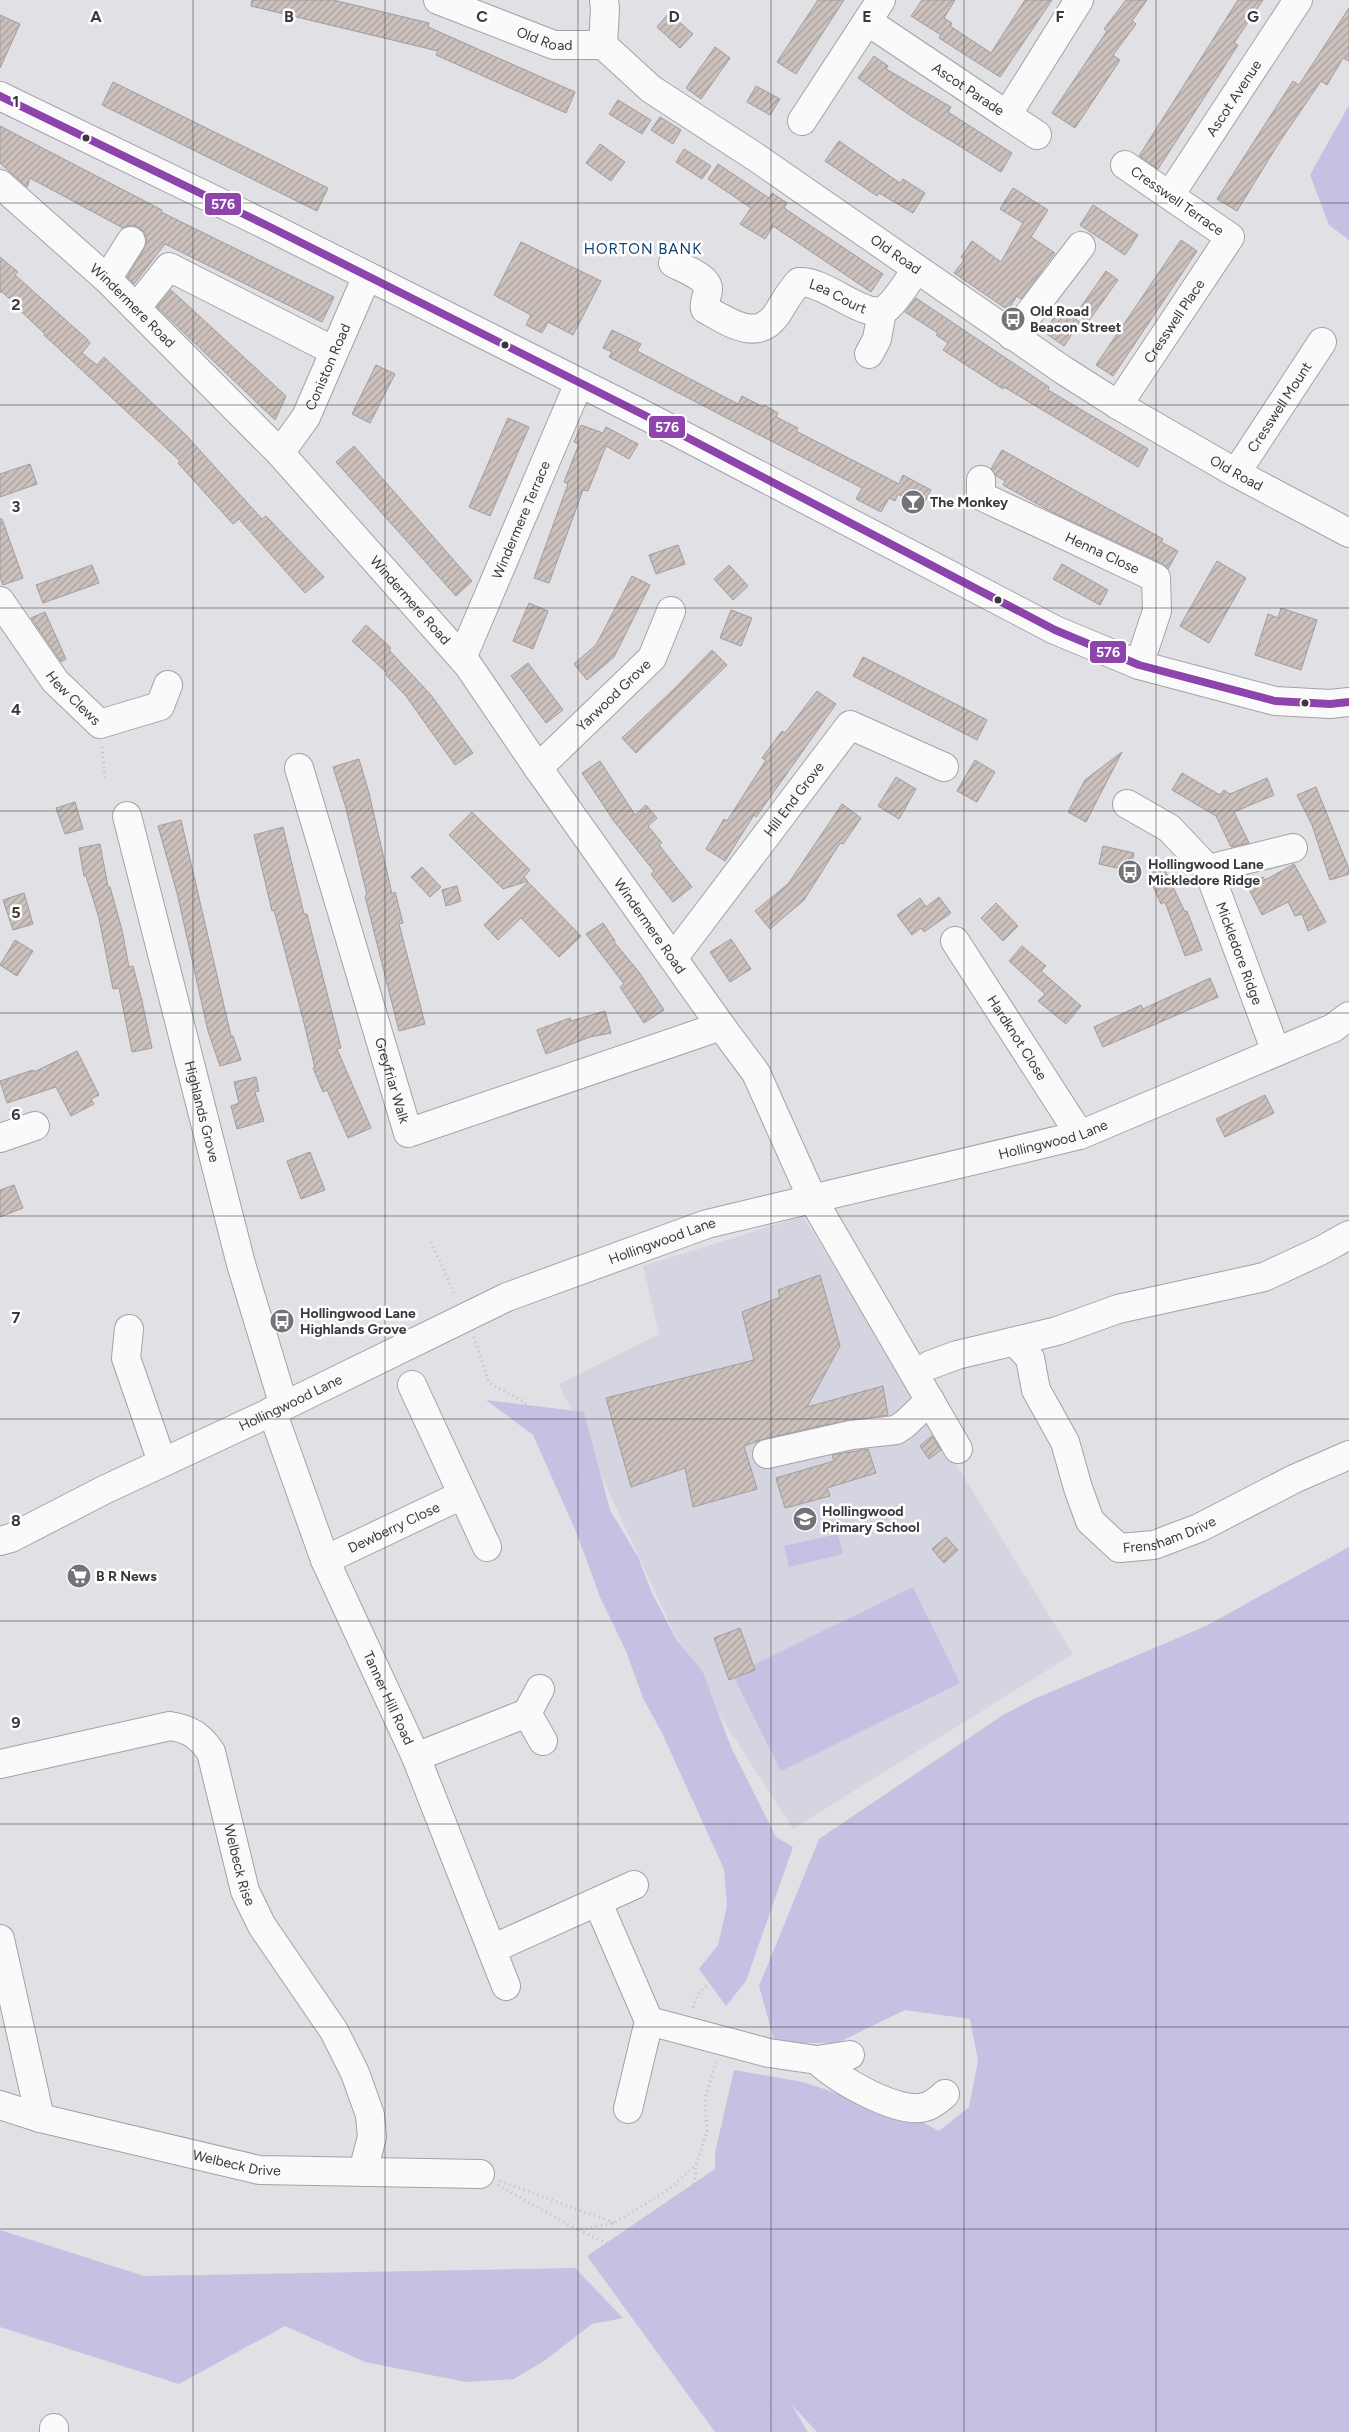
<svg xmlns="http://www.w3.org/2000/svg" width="1349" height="2432" viewBox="0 0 1349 2432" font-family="Figtree,sans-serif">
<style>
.built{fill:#d5d5e1}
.grass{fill:#c4c1e3}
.building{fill:url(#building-hatch);stroke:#9f9d9f}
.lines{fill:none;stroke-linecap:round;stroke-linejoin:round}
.minor-casing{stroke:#a3a3a7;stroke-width:30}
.major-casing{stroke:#a3a3a7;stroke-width:30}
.path{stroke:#c1c1c2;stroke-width:3;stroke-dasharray:1 4;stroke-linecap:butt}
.minor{stroke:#fafafb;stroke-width:28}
.major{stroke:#fafafb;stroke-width:28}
.bus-1-casing{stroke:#fff;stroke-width:11}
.bus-1{stroke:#8e44ad;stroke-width:8}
.grid{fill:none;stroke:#3a3a3e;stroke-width:1;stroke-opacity:0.55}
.bus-dot{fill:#3a3a3e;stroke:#fff;stroke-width:2}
.labels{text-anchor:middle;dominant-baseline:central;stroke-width:5;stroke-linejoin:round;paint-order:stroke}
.street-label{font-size:14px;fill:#3a3a3e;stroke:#fff}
.poi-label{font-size:14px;font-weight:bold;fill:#3a3a3e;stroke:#fff;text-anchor:start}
.neighbourhood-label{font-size:15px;letter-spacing:1px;fill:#0e4274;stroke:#fff}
.grid-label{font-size:16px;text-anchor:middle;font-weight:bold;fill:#3a3a3e;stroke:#fff;stroke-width:5;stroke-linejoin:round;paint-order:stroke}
.line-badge{stroke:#fff;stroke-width:2}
.badge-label{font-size:14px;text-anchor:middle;font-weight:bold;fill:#fff}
</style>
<defs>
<pattern id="building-hatch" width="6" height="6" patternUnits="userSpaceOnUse" patternTransform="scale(1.25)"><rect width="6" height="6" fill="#cdc1bd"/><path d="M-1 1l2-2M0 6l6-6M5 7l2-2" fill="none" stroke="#a79e9b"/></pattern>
</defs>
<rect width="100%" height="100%" fill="#e0e0e5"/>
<polygon class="built" points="803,1216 1073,1654 793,1829 692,1672 559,1384 659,1334 643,1266"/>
<g class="grass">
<polygon points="1349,105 1349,240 1329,225 1310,175"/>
<polygon points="486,1400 584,1412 610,1510 638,1557 652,1593 677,1641 702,1670 731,1747 776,1837 793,1847 746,1981 726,2006 699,1969 718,1945 727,1906 724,1869 662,1733 643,1698 626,1651 600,1597 577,1534 533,1435"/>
<polygon points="838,1534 843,1554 789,1567 784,1546"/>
<polygon points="1349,1547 1349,2432 817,2432 791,2404 808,2432 715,2432 587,2256 715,2169 715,2153 734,2070 803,2082 922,2122 939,2131 969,2107 978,2061 970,2019 905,2010 837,2043 775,2043 759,1986 819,1839 1003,1715 1034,1699 1206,1626"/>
<polygon points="913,1587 960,1683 781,1771 733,1675"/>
<polygon points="0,2230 144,2276 575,2268 623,2318 592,2324 544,2361 514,2379 466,2382 365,2362 285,2326 179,2384 0,2327"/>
</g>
<g class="building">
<polygon points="252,0 333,0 429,23 428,27 575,92 566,113 436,55 438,51 251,6"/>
<polygon points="818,0 844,0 796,74 777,62"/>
<polygon points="922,0 955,0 944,18 952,23 950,26 991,53 1025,0 1052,0 1000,77 939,38 941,35 911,16"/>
<polygon points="1126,0 1147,0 1132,21 1136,24 1113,55 1120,60 1075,128 1052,113 1107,31 1104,29"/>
<polygon points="1238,0 1263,0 1234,43 1238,45 1158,169 1139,156"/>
<polygon points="1349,8 1349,61 1343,58 1327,85 1321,81 1280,141 1237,211 1217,199 1293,81 1299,85"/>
<polygon points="669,13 693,34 680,48 657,27"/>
<polygon points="0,15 20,24 0,68"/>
<polygon points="715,47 730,58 701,99 686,88"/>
<polygon points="874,56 888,66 886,69 951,107 948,112 1012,153 1001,172 908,114 858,78"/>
<polygon points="113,82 328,188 317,211 102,105"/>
<polygon points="756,86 780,99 770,115 747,102"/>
<polygon points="618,100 651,120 642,134 609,114"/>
<polygon points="660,117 681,130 673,144 651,130"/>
<polygon points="0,126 162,210 161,212 334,297 322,322 165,244 134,284 127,277 144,249 147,241 145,233 140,228 132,225 123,228 30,178 27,187 0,163"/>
<polygon points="839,141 900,183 903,179 925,193 913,213 879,193 877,196 825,161"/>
<polygon points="600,144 625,162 611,181 586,163"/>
<polygon points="684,149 711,166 702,179 676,162"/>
<polygon points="718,164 769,198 772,193 787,203 784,208 883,274 871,292 773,226 765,239 740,224 751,208 708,179"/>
<polygon points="1013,188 1048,210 1031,237 1055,253 1021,299 1017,296 1008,310 954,273 964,260 961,257 972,241 1001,262 1023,223 1000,209"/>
<polygon points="1093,205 1138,235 1125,255 1080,225"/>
<polygon points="1181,240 1197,251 1113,376 1096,365"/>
<polygon points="521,242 601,281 573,335 548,322 542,333 526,325 531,315 494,295"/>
<polygon points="0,257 18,272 15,275 86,338 90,343 82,353 97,365 104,357 185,434 262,519 266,516 324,577 305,593 239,519 233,524 178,463 180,461 44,335 45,334 10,301 11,300 1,291 0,293"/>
<polygon points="1106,271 1118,280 1088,322 1076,314"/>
<polygon points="171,290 286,396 275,420 157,307"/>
<polygon points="916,298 1049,387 1048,390 1148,449 1138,467 1004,387 1003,389 943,350 948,343 936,335 938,333 905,312"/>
<polygon points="1060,309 1080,322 1064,346 1044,332"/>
<polygon points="612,330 641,344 637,351 738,404 742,396 763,407 764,405 778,413 776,417 798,428 796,431 899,484 903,475 931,490 922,507 898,494 895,501 889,498 881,512 856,499 862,488 609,357 612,352 603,348"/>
<polygon points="376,365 395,374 370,423 352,414"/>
<polygon points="508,418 529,427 490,516 469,507"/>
<polygon points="581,425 603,433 606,427 638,444 629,459 606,446 588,491 583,490 549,583 534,578 568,484 564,482 579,444 574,442"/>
<polygon points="354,446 472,581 456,596 336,462"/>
<polygon points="1002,450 1163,539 1161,542 1178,551 1168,569 1163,564 1052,512 1003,485 1005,481 995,475 991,469"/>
<polygon points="30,464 37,484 0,497 0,474"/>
<polygon points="0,519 2,519 23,578 3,585 0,577"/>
<polygon points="678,545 685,564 656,574 649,555"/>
<polygon points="1217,561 1246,578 1209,643 1180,626"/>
<polygon points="1062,564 1108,590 1100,605 1053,579"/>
<polygon points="92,565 99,583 43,603 36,585"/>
<polygon points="729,565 748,586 733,600 714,579"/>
<polygon points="632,576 650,585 614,657 587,680 574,664 596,645"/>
<polygon points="529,603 548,611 533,649 513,641"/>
<polygon points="1281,608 1317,620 1301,670 1255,655 1268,614 1278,618"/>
<polygon points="731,610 752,618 741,646 720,638"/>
<polygon points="45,612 66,659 61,662 31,618"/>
<polygon points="366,625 391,648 389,650 431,695 473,753 455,765 406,696 386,675 387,673 352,641"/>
<polygon points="712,650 727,665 636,753 622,738 673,690"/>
<polygon points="863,657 987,720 977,740 853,676"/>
<polygon points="528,663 563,710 546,723 511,676"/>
<polygon points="817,691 836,704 756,817 754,815 725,861 706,849 724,819 727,821 766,760 762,758 782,731 785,733"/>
<polygon points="1122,752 1086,822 1068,812 1085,780"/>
<polygon points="359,759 369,793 392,894 395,892 403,923 399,924 425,1024 399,1031 365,896 367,895 346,808 333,767"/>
<polygon points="975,760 995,772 977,802 957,791"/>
<polygon points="600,761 635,815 646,805 657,818 648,826 662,843 659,845 692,887 673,902 651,874 654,871 613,820 582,773"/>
<polygon points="1182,773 1220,795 1224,790 1230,794 1267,778 1274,795 1234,812 1249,843 1231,847 1216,816 1172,790"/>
<polygon points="896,777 916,789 899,819 878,806"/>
<polygon points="1316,787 1349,869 1349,874 1330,880 1312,825 1297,795"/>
<polygon points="75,802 83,829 65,834 56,808"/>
<polygon points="842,804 861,818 843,844 840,843 804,900 770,929 755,911 788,884"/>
<polygon points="472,812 530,870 524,877 528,881 503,889 449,835"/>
<polygon points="181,820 231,1036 233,1036 241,1060 220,1066 208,1031 177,893 158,826"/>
<polygon points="283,827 304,914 307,914 316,950 341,1048 337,1049 371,1128 348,1138 327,1090 323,1092 313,1068 315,1068 303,1019 274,910 272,911 254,835"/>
<polygon points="100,844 108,887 110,887 122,930 129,967 133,966 142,1001 152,1048 132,1052 119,988 113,989 99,918 86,876 84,876 79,848"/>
<polygon points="1103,846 1134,853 1130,871 1099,864"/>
<polygon points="1294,864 1326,922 1308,931 1302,914 1295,916 1288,902 1262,915 1247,885 1263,877 1265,880"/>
<polygon points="1163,866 1185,912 1187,911 1202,950 1185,956 1165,902 1161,904 1148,875"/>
<polygon points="422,867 441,887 430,897 411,877"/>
<polygon points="528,882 581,936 559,957 521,918 498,940 484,925"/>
<polygon points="457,886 461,901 446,906 442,890"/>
<polygon points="24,893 33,924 13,930 3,900"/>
<polygon points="939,897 951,913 924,932 921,928 912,935 897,915 920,898 926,907"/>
<polygon points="996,903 1018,926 1003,941 981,918"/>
<polygon points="603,923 615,941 614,942 639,972 664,1010 644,1023 620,987 624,984 586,934"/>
<polygon points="731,939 751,969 730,982 710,952"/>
<polygon points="15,940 33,951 17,976 0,965"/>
<polygon points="1022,946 1046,966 1041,971 1081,1006 1066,1024 1038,1001 1045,994 1009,961"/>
<polygon points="1210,978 1218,997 1103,1047 1094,1027 1141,1005 1143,1009"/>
<polygon points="605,1011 611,1033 590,1037 546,1054 537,1030 570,1018 571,1021"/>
<polygon points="77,1051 99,1095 91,1099 94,1104 71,1116 56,1087 7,1103 0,1081 33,1070 34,1072"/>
<polygon points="256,1077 259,1091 255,1092 264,1121 237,1129 231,1106 239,1103 234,1082"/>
<polygon points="1265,1095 1274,1113 1225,1137 1216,1119"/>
<polygon points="310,1152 325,1190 301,1199 287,1161"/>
<polygon points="14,1185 23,1208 0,1217 0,1190"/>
<polygon points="820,1275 840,1346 807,1407 883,1386 888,1415 824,1425 764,1439 744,1446 757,1489 693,1507 685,1468 631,1487 606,1398 754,1360 742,1312 780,1297 778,1290"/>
<polygon points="932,1436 941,1450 929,1459 920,1446"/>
<polygon points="868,1449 876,1473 827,1488 830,1496 785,1508 776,1478 834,1461 832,1455"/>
<polygon points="946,1537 958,1550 944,1563 932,1549"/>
<polygon points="740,1628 755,1670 729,1680 714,1638"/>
</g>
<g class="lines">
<defs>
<g id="minor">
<path id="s1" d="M438 0 554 45H603L651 89 757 158 1063 370 1118 405 1236 473 1349 533"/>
<path id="s2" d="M867 21 1007 115 1079 0"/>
<polyline points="603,45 605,9 604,0"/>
<polyline points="1007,115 1037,135"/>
<polyline points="802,121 881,0"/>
<path id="s3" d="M0 184 107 279 280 453 468 665 538 768 721 1026 756 1073 812 1198 958 1449"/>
<path id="s4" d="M1170 195 1298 0"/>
<path id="s5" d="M673 263C682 268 708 277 708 289 708 297 703 302 705 309 729 322 757 343 777 314 784 303 790 291 799 282 827 280 869 325 888 307 899 297 907 282 916 270"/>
<polyline points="107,279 131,241"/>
<polyline points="136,308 169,267 334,351"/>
<polyline points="1012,336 1081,246"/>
<polyline points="869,354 877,339 882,311"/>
<path id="s6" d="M1118 405 1230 237 1125 165"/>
<path id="s7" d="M280 453 306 417 367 276"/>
<path id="s8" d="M1236 473 1322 342"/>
<path id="s9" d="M981 480V496L1156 578 1157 611 1139 665"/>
<path id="s10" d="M0 601 55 681 100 724 160 706 168 685"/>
<path id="s11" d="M462 658 579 383"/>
<path id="s12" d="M299 768 408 1133 721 1026"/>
<path id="s13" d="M538 768 652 658 671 611"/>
<path id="s14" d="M1127 804 1169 828 1208 869 1276 1052"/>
<path id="s15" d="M127 816 241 1264 284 1406"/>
<polyline points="1208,869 1293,848"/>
<path id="s16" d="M955 941 1080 1135"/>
<path id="s17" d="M674 957 850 725 944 767"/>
<polyline points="0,1138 35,1126"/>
<polyline points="129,1329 126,1358 162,1462"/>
<path id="s18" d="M1015 1342 1030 1358 1036 1390 1065 1442 1078 1488 1090 1521 1119 1548 1154 1545 1199 1528 1294 1479 1349 1455"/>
<polyline points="930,1365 957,1355 1057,1331 1118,1309 1264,1277 1322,1250 1349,1235"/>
<polyline points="412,1385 487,1547"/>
<path id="s19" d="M272 1411 325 1560 416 1757 506 1986"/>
<polyline points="767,1454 851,1435 896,1430 905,1424 930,1400"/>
<path id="s20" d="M0 1541 11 1538 104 1490 284 1406 507 1297 707 1224 1080 1135 1333 1028 1349 1016"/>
<path id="s21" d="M325 1560 462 1495"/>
<polyline points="540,1689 527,1713 543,1741"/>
<polyline points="416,1757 527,1713"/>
<path id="s22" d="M0 1764 170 1726C190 1729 200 1736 211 1752L245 1891 262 1926 334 2031 355 2073 370 2115 372 2137 363 2171"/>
<polyline points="598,1903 649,2021 628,2109"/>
<polyline points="0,1939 40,2118"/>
<polyline points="492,1949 634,1885"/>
<polyline points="649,2021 769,2053 817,2060 850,2055"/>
<path d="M817 2060C837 2079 898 2115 925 2107 933 2105 939 2099 945 2094"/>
<path id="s23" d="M0 2105 40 2118 259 2170 480 2174"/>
<polyline points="54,2432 54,2428"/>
</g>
<polyline id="major" points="0,96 268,226 648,417 1055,630 1139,665 1275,701 1330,704 1349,702"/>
</defs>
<use href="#minor" class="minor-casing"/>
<use href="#major" class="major-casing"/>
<g class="path">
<polyline points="102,747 105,778"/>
<polyline points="431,1242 456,1297"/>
<polyline points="474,1337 489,1383 523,1401 555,1434 572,1463 588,1512 606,1547 618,1580 643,1628 655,1666 672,1704 695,1748 717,1783 750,1870 748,1914 720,1972 698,1994 692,2010"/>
<polyline points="500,2181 614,2223"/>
<polyline points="498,2185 578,2230 614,2223 668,2190 696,2165 707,2131 705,2099 716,2062"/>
<polyline points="579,2230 681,2278 719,2337 757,2375 780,2432"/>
<polyline points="681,2278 692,2211 696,2166"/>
</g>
<use href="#minor" class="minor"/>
<use href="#major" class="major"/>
<defs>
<polyline id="bus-1" points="0,96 268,226 648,417 1055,630 1139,665 1275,701 1330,704 1349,702"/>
</defs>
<use href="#bus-1" class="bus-1-casing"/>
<use href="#bus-1" class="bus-1"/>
</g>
<path class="grid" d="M193 0V2432M385 0V2432M578 0V2432M771 0V2432M964 0V2432M1156 0V2432M0 203H1349M0 405H1349M0 608H1349M0 811H1349M0 1013H1349M0 1216H1349M0 1419H1349M0 1621H1349M0 1824H1349M0 2027H1349M0 2229H1349"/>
<defs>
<symbol id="bus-disc" viewBox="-11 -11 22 22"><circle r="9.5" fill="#747478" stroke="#fff"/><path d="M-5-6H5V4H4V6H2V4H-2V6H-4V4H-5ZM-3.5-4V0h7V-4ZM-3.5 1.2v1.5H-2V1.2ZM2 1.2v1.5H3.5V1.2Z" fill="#fff"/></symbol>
<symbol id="bar-disc" viewBox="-11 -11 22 22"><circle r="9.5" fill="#747478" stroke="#fff"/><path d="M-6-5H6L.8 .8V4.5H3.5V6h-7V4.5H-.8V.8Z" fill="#fff"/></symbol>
<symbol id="school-disc" viewBox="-11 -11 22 22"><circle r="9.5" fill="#747478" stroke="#fff"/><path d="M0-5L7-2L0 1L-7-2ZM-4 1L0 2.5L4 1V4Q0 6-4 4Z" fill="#fff"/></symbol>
<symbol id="supermarket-disc" viewBox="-11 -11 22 22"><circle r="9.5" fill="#747478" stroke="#fff"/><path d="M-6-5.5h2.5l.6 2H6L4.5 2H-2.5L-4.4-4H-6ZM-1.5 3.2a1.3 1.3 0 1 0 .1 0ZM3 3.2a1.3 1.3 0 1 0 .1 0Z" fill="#fff"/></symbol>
</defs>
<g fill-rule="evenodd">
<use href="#bus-disc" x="999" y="305" width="28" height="28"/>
<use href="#bar-disc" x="899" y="488" width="28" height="28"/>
<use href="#bus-disc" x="1116" y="858" width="28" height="28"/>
<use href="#bus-disc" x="268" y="1307" width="28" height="28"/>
<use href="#school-disc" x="791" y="1505" width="28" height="28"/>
<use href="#supermarket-disc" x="65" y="1562" width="28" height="28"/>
</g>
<g class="bus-dot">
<circle cx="86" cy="138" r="4.5"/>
<circle cx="505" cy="345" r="4.5"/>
<circle cx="998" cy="600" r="4.5"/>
<circle cx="1305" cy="703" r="4.5"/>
</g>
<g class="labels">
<g class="street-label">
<text stroke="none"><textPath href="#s1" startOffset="114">Old Road</textPath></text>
<text stroke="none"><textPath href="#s2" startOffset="122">Ascot Parade</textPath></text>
<text stroke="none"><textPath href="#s4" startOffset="116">Ascot Avenue</textPath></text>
<text transform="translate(1177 201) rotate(35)">Cresswell Terrace</text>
<text stroke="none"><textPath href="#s1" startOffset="534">Old Road</textPath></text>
<text stroke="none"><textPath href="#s5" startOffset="228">Lea Court</textPath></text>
<text stroke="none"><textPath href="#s3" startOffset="180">Windermere Road</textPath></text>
<text stroke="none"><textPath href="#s6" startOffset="101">Cresswell Place</textPath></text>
<text stroke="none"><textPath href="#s7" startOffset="99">Coniston Road</textPath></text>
<text stroke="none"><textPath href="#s8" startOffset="79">Cresswell Mount</textPath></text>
<text stroke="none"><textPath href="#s1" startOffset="939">Old Road</textPath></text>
<text stroke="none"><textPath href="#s11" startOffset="150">Windermere Terrace</textPath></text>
<text stroke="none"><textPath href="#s9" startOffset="150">Henna Close</textPath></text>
<text stroke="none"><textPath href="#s3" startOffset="585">Windermere Road</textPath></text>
<text stroke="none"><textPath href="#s10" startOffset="122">Hew Clews</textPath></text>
<text stroke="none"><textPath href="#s13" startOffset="105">Yarwood Grove</textPath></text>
<text stroke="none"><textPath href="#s17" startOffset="198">Hill End Grove</textPath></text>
<text stroke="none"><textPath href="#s3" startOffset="990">Windermere Road</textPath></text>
<text stroke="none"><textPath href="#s14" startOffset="195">Mickledore Ridge</textPath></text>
<text stroke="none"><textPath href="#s16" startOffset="115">Hardknot Close</textPath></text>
<text stroke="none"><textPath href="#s12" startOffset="326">Greyfriar Walk</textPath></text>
<text stroke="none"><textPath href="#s15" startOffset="305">Highlands Grove</textPath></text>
<text stroke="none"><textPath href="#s20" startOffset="1132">Hollingwood Lane</textPath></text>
<text stroke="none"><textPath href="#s20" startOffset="728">Hollingwood Lane</textPath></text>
<text stroke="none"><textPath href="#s20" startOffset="322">Hollingwood Lane</textPath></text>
<text stroke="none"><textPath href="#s21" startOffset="76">Dewberry Close</textPath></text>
<text stroke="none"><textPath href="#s18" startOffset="289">Frensham Drive</textPath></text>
<text stroke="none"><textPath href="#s19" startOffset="310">Tanner Hill Road</textPath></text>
<text stroke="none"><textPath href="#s22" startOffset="341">Welbeck Rise</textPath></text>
<text stroke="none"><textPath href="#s23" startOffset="244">Welbeck Drive</textPath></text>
</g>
<g class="poi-label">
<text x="1030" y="311">Old Road<tspan x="1030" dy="16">Beacon Street</tspan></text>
<text x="930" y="502">The Monkey</text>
<text x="1148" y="864">Hollingwood Lane<tspan x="1148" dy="16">Mickledore Ridge</tspan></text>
<text x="300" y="1313">Hollingwood Lane<tspan x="300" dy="16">Highlands Grove</tspan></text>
<text x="822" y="1511">Hollingwood<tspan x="822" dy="16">Primary School</tspan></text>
<text x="96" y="1576">B R News</text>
</g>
<g class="neighbourhood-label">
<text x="643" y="249">HORTON BANK</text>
</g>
</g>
<g class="grid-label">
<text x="96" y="22">A</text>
<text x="289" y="22">B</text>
<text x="482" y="22">C</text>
<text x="674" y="22">D</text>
<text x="867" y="22">E</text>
<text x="1060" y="22">F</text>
<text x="1253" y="22">G</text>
<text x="16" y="107">1</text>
<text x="16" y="310">2</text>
<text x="16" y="512">3</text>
<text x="16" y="715">4</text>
<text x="16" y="918">5</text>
<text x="16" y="1120">6</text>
<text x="16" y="1323">7</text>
<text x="16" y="1526">8</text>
<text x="16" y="1728">9</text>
</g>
<g class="line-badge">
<rect x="204" y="192" width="38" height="24" rx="5" fill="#8e44ad"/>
<rect x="648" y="415" width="38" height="24" rx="5" fill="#8e44ad"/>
<rect x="1089" y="640" width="38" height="24" rx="5" fill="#8e44ad"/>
</g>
<g class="badge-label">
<text x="223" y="209">576</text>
<text x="667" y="432">576</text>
<text x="1108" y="657">576</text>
</g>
</svg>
